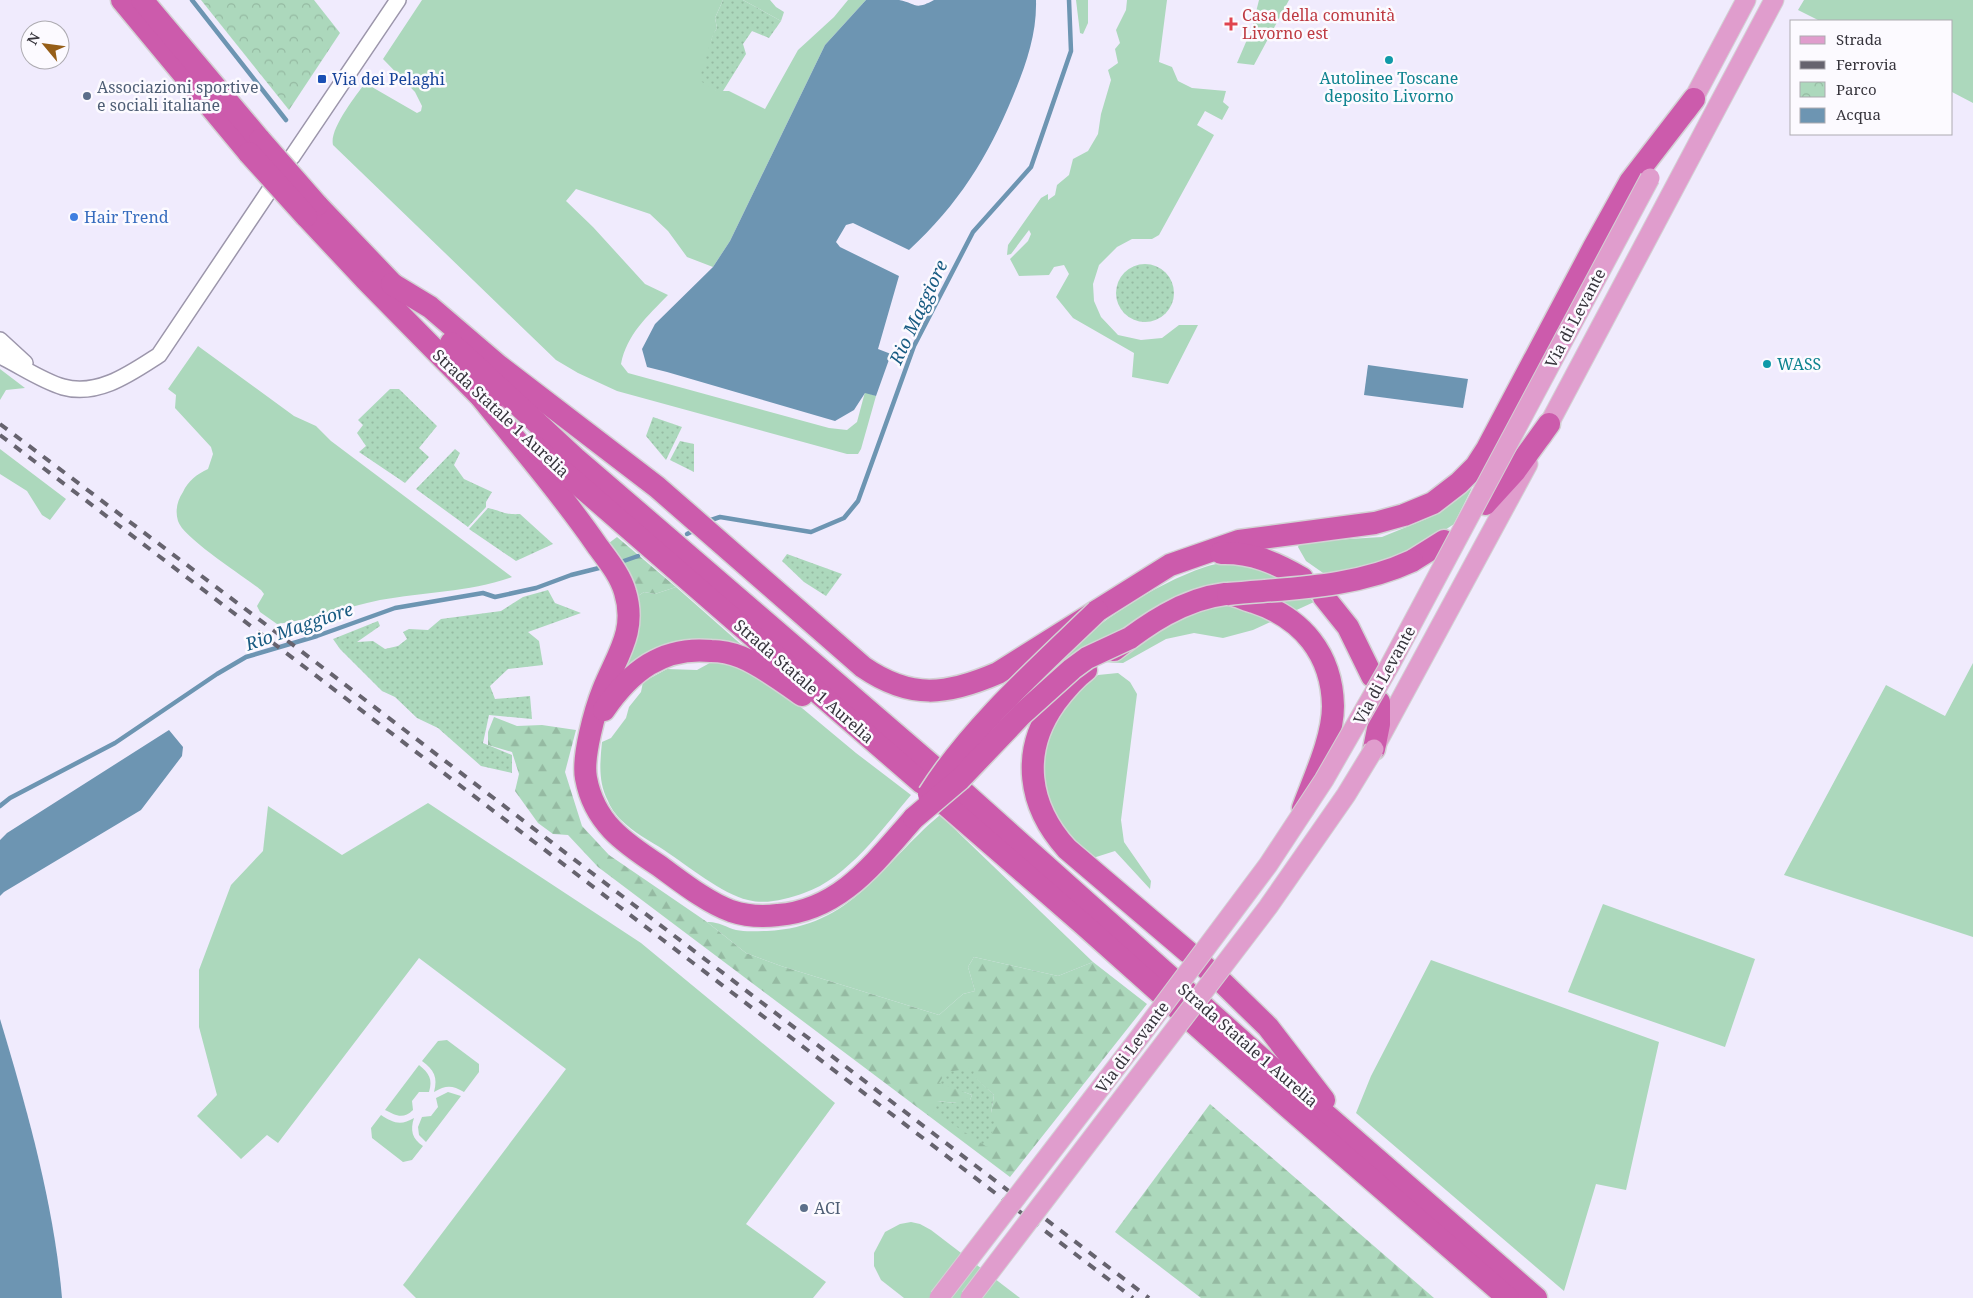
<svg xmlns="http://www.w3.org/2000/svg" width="1973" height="1298" viewBox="0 0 1973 1298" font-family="'Noto Serif',serif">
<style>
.grass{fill:#acd8bc}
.forest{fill:url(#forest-firs);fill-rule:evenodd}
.park{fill:url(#park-crowns)}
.garden{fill:url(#garden-dots)}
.water{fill:#6d95b2}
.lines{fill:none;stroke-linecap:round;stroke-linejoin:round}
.stream{stroke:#6d95b2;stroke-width:4.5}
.minor-casing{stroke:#9c96ab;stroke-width:18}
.major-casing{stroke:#d3d2d4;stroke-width:21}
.highway-casing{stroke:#d3d2d4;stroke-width:25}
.minor{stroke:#fff;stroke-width:15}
.major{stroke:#e09dcd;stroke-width:19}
.highway{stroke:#cc5bac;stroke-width:22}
.rail{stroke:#66636e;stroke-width:4;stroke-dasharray:9 9;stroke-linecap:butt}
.major-bridge-casing{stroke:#d3d2d4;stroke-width:21;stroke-linecap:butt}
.highway-bridge-casing{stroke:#d3d2d4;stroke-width:25;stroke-linecap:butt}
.major-bridge{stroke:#e09dcd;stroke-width:19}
.highway-bridge{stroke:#cc5bac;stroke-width:22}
.health-dot{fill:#e0444e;stroke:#fcfaff;stroke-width:2}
.culture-dot{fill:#0f9aa8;stroke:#fcfaff;stroke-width:2}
.transit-dot{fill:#1a4fb4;stroke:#fcfaff;stroke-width:2}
.service-dot{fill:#5c6f8a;stroke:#fcfaff;stroke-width:2}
.shop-dot{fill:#3f7fe0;stroke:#fcfaff;stroke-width:2}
.labels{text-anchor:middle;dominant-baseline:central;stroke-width:5;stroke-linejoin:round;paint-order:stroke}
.health-label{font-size:16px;fill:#be3a42;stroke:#fcfaff;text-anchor:start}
.culture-label{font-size:16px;fill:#0d838f;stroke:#fcfaff}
.transit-label{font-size:16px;fill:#164399;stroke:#fcfaff;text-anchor:start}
.service-label{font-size:16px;fill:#4e5e75;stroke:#fcfaff;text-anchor:start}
.shop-label{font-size:16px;fill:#366cbe;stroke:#fcfaff;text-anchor:start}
.street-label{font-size:16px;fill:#36343c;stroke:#fcfaff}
.water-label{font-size:18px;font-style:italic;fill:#185b82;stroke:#fcfaff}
</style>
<defs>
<pattern id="forest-firs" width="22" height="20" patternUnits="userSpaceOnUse" patternTransform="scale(1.25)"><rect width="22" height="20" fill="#acd8bc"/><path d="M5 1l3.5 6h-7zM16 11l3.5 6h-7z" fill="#95baa2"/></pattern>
<pattern id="park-crowns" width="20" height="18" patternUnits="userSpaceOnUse" patternTransform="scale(1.25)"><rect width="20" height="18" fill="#acd8bc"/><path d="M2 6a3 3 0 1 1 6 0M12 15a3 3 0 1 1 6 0" fill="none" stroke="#95baa2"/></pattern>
<pattern id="garden-dots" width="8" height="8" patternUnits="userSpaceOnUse" patternTransform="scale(1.25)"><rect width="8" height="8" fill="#acd8bc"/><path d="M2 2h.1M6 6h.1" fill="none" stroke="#95baa2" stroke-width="1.8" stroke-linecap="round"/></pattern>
</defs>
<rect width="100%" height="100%" fill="#f0ebfd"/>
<g class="grass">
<path d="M422 0H723L715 18 717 28C704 47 712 70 716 91H729L765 109 798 50 834 17 848 0H866L825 45 730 241 713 267 687 257 668 231 650 214 576 189 566 201 593 227 645 284 668 295C647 317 627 334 621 364L628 373 829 428 847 430 857 422 865 392 876 396 861 449 858 454H847L617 391 578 373 556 360 333 145C329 129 356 96 365 83L417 113 421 111 422 106 415 92 383 59Z"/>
<polygon points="743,0 770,0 776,7 784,12 781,21"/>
<polygon points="1076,0 1088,0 1088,23 1083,34 1080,33"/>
<polygon points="1127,0 1167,0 1159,62 1172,67 1178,81 1192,88 1226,91 1223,102 1229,107 1222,120 1205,111 1197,125 1214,135 1159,235 1152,239 1132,239 1117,247 1099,265 1093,284 1094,301 1101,317 1118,335 1141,340 1162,338 1179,325 1198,325 1168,384 1132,377 1134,353 1073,318 1056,297 1069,274 1064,265 1054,267 1049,275 1019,276 1010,259 1028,241 1031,234 1029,230 1011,254 1007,255 1008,245 1041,198 1048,194 1048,200 1055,195 1057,185 1069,175 1073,159 1088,151 1098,134 1101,114 1111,80 1108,70 1118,63 1115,49 1120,43 1116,30 1126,10"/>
<polygon points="1259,0 1289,0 1254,65 1237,63 1252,28"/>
<polygon points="1804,0 1973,0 1973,103 1952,92 1952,21 1820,21 1798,10"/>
<path d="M198 346 294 416 316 426 331 441 512 577C470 592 424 592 380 600 345 607 312 620 277 624L260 612 257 606 264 594 261 590C245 577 183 538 178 521 175 511 177 501 183 492 188 481 197 474 208 469L213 454 211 447 175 408 176 395 168 389Z"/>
<polygon points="0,369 25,388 6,390 0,400"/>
<polygon points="0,449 66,499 50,520 42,515 27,491 0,474"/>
<polygon points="1472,488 1454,524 1418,548 1386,564 1326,575 1306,561 1298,547 1300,542 1382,537 1426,519"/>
<path d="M1239 561 1261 566 1304 592 1314 602 1253 630 1223 638 1194 633 1166 639 1123 663 1056 660C1098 623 1152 585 1205 567 1215 563 1228 563 1239 561Z"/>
<path d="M676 587 753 655 641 658 621 671C636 640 640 631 638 596L644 592 655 594Z"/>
<path d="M717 659 760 673 856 753 911 795C882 829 848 878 804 893 787 899 766 905 748 900 722 894 688 866 664 850 650 841 633 832 621 820 616 815 610 807 608 801 598 782 600 762 602 742L611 738 626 718 629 707 641 692 643 682 667 669 697 670Z"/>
<polygon points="1973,663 1973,937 1784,875 1886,685 1945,716"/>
<polygon points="1118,673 1130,682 1137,694 1121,820 1124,842 1151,881 1150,889 1115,851 1093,858 1063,830 1044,791 1043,747 1065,702 1098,675"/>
<polygon points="428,803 641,943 835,1103 746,1224 826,1282 813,1298 416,1298 403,1285 566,1069 419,958 278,1143 267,1135 241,1159 197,1116 217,1095 199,1027 199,970 231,885 263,851 268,806 342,855"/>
<path d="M940 815 1093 962 1058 976 974 957 968 967 975 991 963 994 939 1015 781 966 746 953 707 922C717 921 726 927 736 930 745 932 757 931 767 931 853 927 881 864 940 815Z"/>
<polygon points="1603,904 1755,959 1725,1047 1568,992"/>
<polygon points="1431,960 1659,1042 1626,1190 1596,1184 1564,1291 1356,1113 1371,1076"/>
<path d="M447 1040 479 1064V1072L464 1092C452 1085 446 1085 434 1092 438 1077 434 1070 422 1061L438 1041Z"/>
<path d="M419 1065C429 1073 433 1079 429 1092H419L412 1101 413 1110C403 1120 395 1115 385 1110Z"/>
<polygon points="448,1092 461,1096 426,1142 419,1135 418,1127 422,1117 431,1116 438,1107 436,1098"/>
<path d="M381 1115C393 1123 401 1126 414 1118 410 1130 412 1139 423 1146L412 1160 403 1162 372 1138 371 1128Z"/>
<polygon points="911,1222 920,1224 931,1230 1020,1298 904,1298 881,1280 874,1266 874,1253 885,1232 900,1224"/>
</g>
<g class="forest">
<polygon points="617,537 676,587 655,594 644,592 638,596 634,582 609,543"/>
<path d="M494 717 517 726 542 725 576 730 565 772 582 826 609 855 707 922 746 953 781 966 939 1015 963 994 975 991 968 967 974 957 1058 976 1093 962 1147 1004 1010 1177 598 867 568 835 553 834 538 823 515 791 519 774 512 752 488 745V732ZM972 1075 994 1095 991 1113 936 1101 957 1103 970 1100 972 1095 964 1092Z"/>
<polygon points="1210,1104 1434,1298 1201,1298 1115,1232"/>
</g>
<polygon class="park" points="201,0 314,0 340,33 289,110"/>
<g class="garden">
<polygon points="723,0 743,0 781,21 769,38 752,31 743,44 746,54 723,91 716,91 699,80 713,34 717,28 715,18"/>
<circle cx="1145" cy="293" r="29"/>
<polygon points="390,389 399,389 437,426 419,448 429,457 405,483 359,452 366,446 357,433 363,425 358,420"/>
<polygon points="653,417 682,427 666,460 646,436"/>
<polygon points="680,441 694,444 694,472 670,460"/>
<polygon points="455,449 460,453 454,465 464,479 492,492 486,502 486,507 468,527 416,489"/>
<path d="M488 508C502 511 504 515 520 514L553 544 516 561 469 529Z"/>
<polygon points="787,554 842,574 826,596 804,582 782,561"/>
<polygon points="548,590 555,603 581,613 528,632 539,641 543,665 508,669 490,686 495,699 530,696 532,719 489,715 483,743 512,755 512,773 481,766 438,728 417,718 395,697 382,691 340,649 333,639 378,621 380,626 357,642 373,641 385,649 398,646 407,639 403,632 409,629 428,630 441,619 501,611 523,597"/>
<polygon points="975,1068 973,1075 994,1095 991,1113 996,1121 987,1147 933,1111 936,1101 956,1103 963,1097 970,1100 972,1095 939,1083 946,1072"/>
</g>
<g class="water">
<path d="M866 0C876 0 888 0 899 0 916 3 914 11 934 0H1036C1037 34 1026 65 1013 96 988 157 958 205 909 250L853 223 846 225 836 242 840 247 899 276 878 349 891 354 876 396 865 393 854 410 835 421 667 372 647 367 642 349 655 324 713 267 730 241 825 45Z"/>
<polygon points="1368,365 1468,379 1463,408 1364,395"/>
<polygon points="169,730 183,747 182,756 141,810 4,892 0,896 0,840 7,833"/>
<path d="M0 1019C27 1109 54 1204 62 1298H0Z"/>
</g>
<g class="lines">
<g class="stream">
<polyline points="192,0 286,120"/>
<polyline points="711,520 720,517 811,532 844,518 858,501 914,346 973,232 1031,167 1071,51 1069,0"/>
<polyline points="687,534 693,531"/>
<polyline points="618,563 638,556"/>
<polyline points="0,806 10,798 115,743 217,674 246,657 317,636 395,608 483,593 495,597 536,588 571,575 603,567"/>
</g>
<defs>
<g id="minor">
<polyline points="292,157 398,0"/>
<polyline points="0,340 25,363"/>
<path d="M0 356C19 365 42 381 63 387 98 397 131 373 159 355L269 191"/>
</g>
<g id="major">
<polyline points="1687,111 1746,0"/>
<polyline points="1542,437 1774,0"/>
<polyline points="1377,743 1528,464"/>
</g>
<g id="highway">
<polyline points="122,0 249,153"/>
<polyline points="142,0 260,140"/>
<polyline points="317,205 402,294"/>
<polyline points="306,216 365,279 491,407"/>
<path d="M392 284 430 307 499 366 657 487 863 667C911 700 947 695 998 673L1170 565 1239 541 1375 523 1404 515 1433 503 1459 483 1476 466 1487 449 1594 247 1630 182 1694 99"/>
<polyline points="451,343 575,458 935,768"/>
<path d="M481 397C520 446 561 493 596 544 606 558 620 574 625 592 637 631 617 655 603 690 595 710 582 757 586 778 594 822 623 842 658 865 679 880 706 902 731 911 746 916 762 917 778 915 841 910 875 862 914 818"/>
<polyline points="535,447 922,783"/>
<polyline points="1485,504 1515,471 1549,424"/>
<path d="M1221 553C1252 552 1276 563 1302 578"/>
<polyline points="1412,561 1444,541"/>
<polyline points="1324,597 1348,627 1372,676"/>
<path d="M1114 650C1146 625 1183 599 1225 594 1234 593 1245 600 1254 602 1302 618 1332 654 1333 706 1333 738 1314 778 1303 808"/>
<path d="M1086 670C1074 679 1064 691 1055 703 1020 752 1028 806 1067 849L1188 952"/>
<path d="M604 710C630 672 662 646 711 651 721 651 731 653 741 657 763 666 783 682 802 695"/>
<polyline points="1374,749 1379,724 1379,702"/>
<polyline points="961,790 1262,1059 1536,1298"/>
<polyline points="946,805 1083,924 1288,1107 1508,1298"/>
<polyline points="1205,967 1206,968"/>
<polyline points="1223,983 1268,1027 1324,1100"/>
</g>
</defs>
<use href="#minor" class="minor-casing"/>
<use href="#major" class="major-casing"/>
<use href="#highway" class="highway-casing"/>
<use href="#minor" class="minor"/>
<use href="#major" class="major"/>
<use href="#highway" class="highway"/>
<g class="rail">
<polyline points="0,424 301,651 1149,1298"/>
<polyline points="0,435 1133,1298"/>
</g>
<defs>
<g id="major-bridge">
<polyline points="939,1298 1138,1039 1268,865 1324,780 1390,665 1650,178"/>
<polyline points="970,1298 1268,907 1346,795 1374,749"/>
</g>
<g id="highway-bridge">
<polyline points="260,140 317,205"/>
<polyline points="249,153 306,216"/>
<path d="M1228 594C1290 588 1354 588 1412 561"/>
<path d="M929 794C971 727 1040 666 1097 611"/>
<polyline points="914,818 960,779 1022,714 1072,669 1087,658 1130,638"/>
</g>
</defs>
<use href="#major-bridge" class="major-bridge-casing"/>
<use href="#highway-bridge" class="highway-bridge-casing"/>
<use href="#major-bridge" class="major-bridge"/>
<use href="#highway-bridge" class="highway-bridge"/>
</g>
<path class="health-dot" d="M1228.5 16.5h5v5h5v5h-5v5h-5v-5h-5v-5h5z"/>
<g class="culture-dot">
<circle cx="1389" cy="60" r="5"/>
<circle cx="1767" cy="364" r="5"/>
</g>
<rect class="transit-dot" x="317" y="74" width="10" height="10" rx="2.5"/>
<g class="service-dot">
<circle cx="87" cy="96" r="5"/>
<circle cx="804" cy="1208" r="5"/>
</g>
<circle class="shop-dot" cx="74" cy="217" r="5"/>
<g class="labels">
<g class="health-label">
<text x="1242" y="15">Casa della comunità<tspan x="1242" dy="18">Livorno est</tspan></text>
</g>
<g class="culture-label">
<text x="1389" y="78">Autolinee Toscane<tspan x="1389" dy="18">deposito Livorno</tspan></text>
<text x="1777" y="364" text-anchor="start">WASS</text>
</g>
<g class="transit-label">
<text x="332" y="79">Via dei Pelaghi</text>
</g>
<g class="service-label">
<text x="97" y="87">Associazioni sportive<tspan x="97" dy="18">e sociali italiane</tspan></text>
<text x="814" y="1208">ACI</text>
</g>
<g class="shop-label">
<text x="84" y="217">Hair Trend</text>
</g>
<g class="street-label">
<text transform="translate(1575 318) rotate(-62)">Via di Levante</text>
<text transform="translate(501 413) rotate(43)">Strada Statale 1 Aurelia</text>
<text transform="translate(1384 675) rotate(-61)">Via di Levante</text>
<text transform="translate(804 681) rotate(41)">Strada Statale 1 Aurelia</text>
<text transform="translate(1248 1045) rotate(41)">Strada Statale 1 Aurelia</text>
<text transform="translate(1132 1047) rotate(-53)">Via di Levante</text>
</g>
<g class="water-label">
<text transform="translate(918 312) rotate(-65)">Rio Maggiore</text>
<text transform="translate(299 626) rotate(-19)">Rio Maggiore</text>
</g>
</g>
<rect x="1790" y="20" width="162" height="115" fill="#fcfaff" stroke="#adabb1"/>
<rect x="1800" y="36" width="25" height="8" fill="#e09dcd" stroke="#adabb1"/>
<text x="1836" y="45" font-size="15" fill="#36343c">Strada</text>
<rect x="1800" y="61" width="25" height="8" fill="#66636e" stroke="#adabb1"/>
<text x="1836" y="70" font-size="15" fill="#36343c">Ferrovia</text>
<rect x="1800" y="82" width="25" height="15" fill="url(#park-crowns)" stroke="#adabb1"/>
<text x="1836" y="95" font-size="15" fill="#36343c">Parco</text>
<rect x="1800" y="108" width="25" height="15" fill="#6d95b2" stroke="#adabb1"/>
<text x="1836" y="120" font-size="15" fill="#36343c">Acqua</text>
<g transform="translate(45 45) rotate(299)"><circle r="24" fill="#fcfaff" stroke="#adabb1"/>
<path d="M0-4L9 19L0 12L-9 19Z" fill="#965e18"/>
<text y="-8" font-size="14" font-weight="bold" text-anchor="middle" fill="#36343c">N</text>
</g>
</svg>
